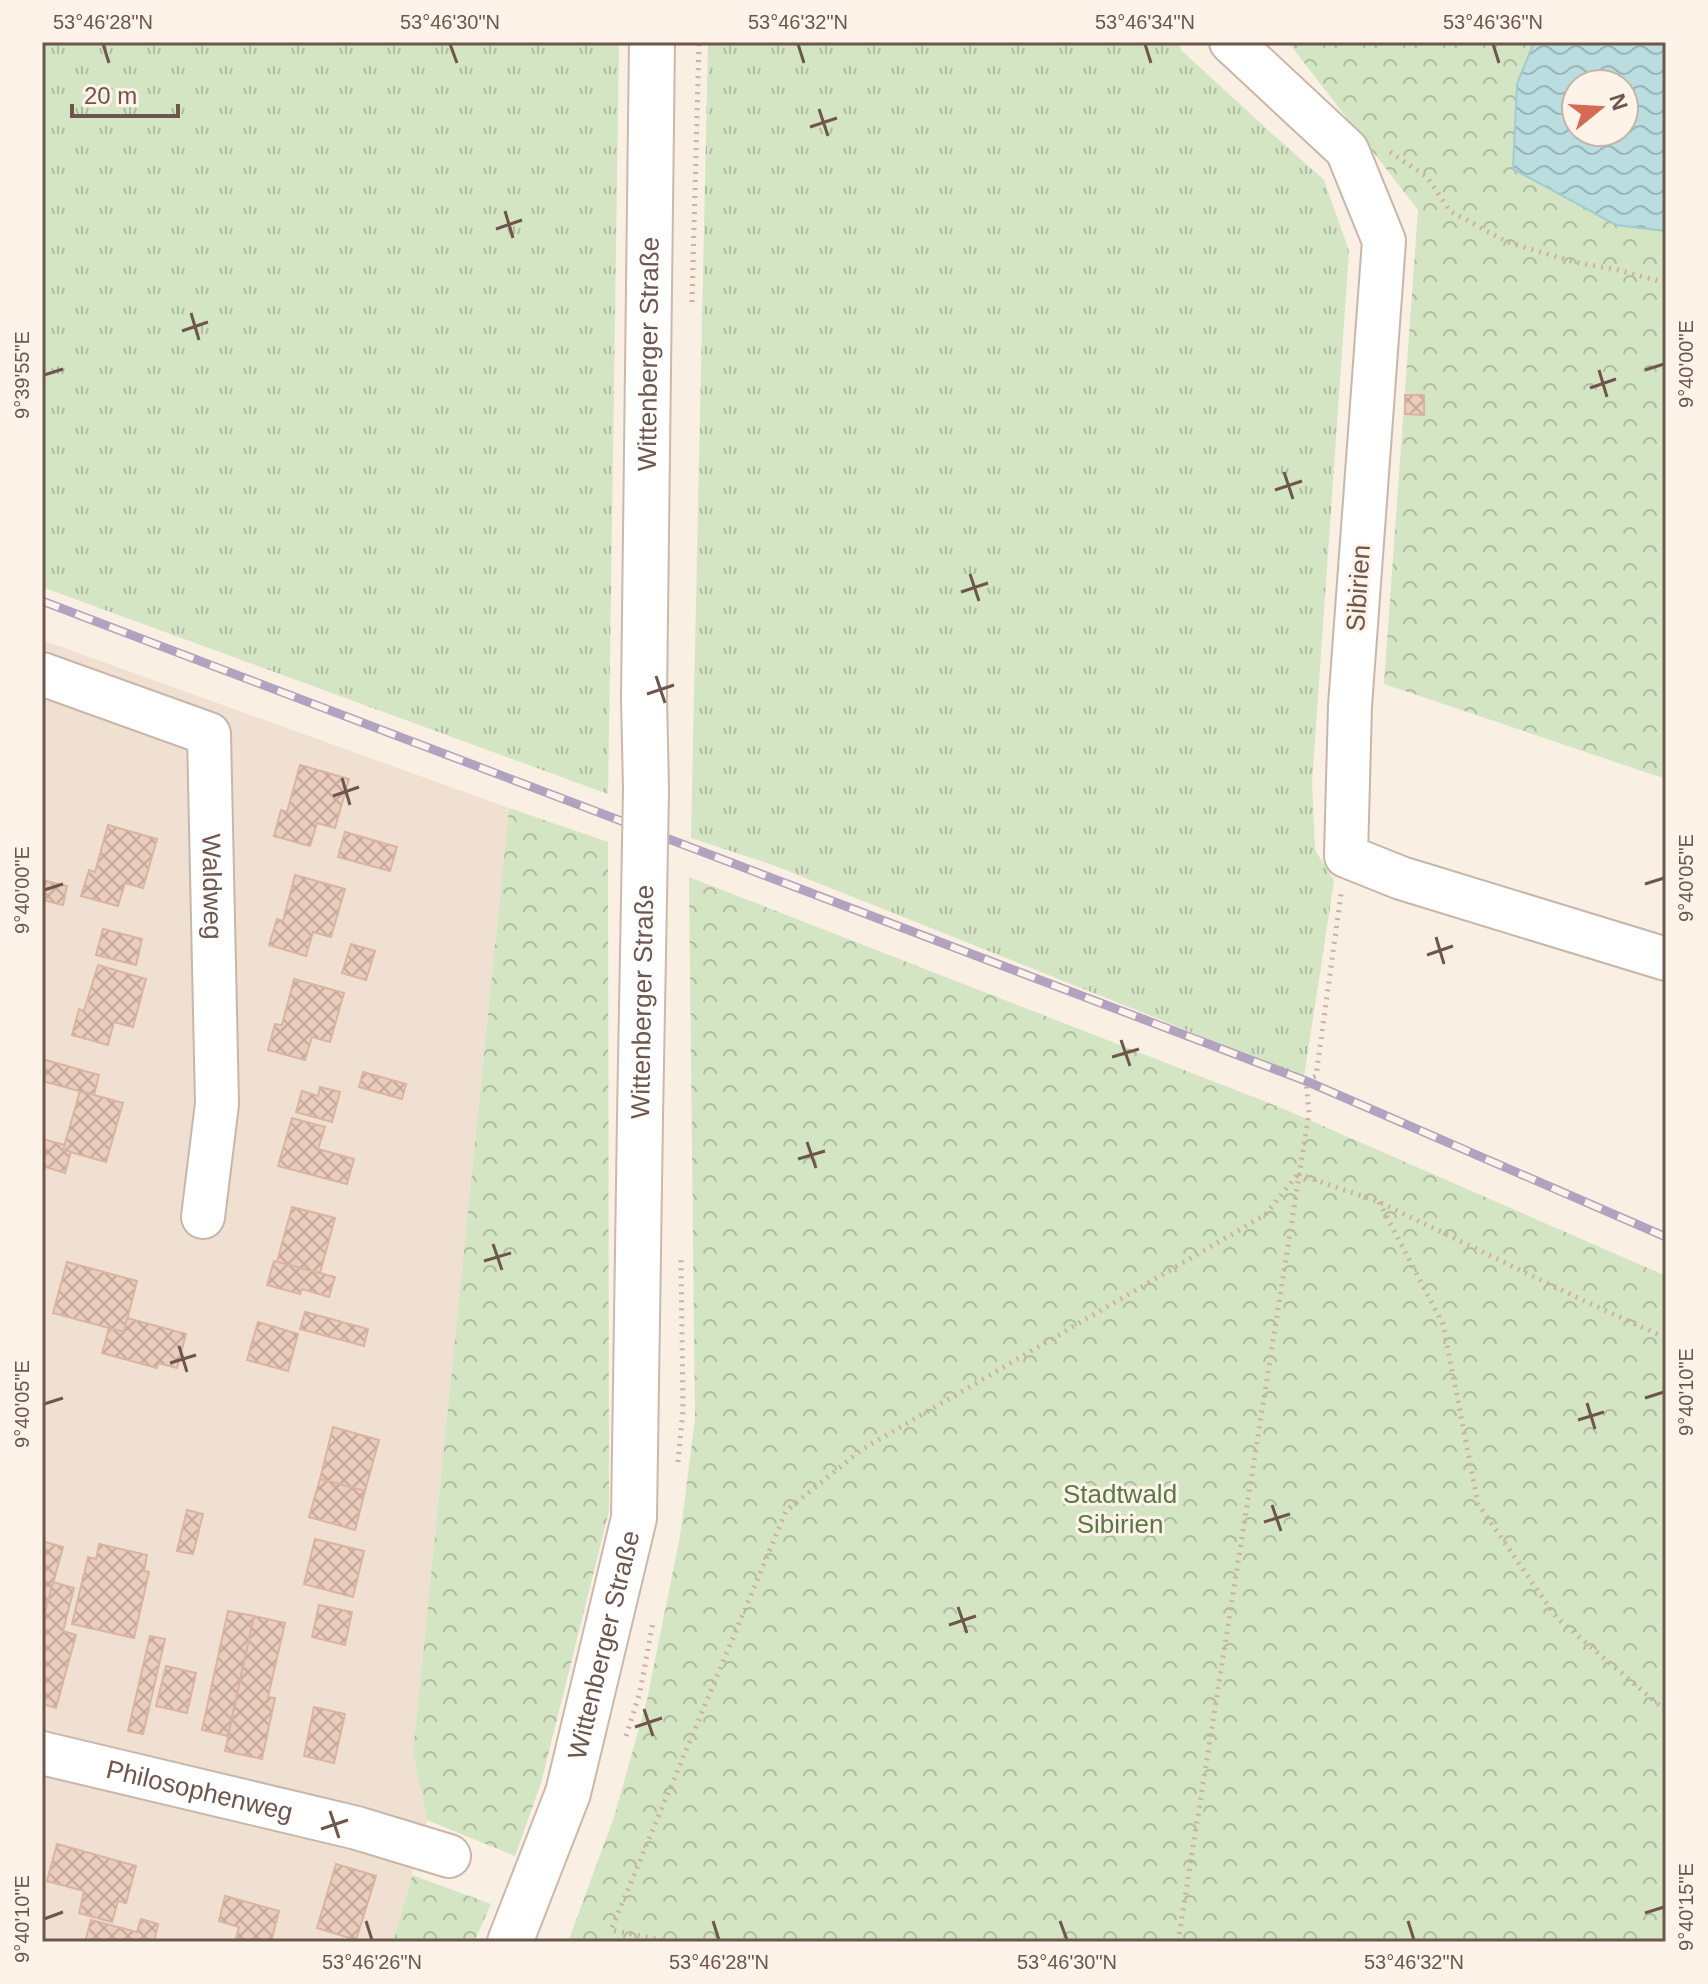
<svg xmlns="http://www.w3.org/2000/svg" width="1708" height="1984" viewBox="0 0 1708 1984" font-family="Arial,sans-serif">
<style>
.residential{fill:#f0e0d2}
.grass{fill:url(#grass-tufts)}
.forest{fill:url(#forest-crowns)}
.water{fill:url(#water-waves);stroke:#a1ccd0;stroke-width:2;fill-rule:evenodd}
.building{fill:url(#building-cross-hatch);stroke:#dcb3a0;stroke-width:2}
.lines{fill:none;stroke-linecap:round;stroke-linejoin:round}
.street-casing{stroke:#c8b6ab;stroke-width:46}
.secondary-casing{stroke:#cdb8ab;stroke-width:48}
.path{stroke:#cfb0a1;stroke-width:5;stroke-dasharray:2 6;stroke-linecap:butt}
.street{stroke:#fff;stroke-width:42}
.secondary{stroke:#fff;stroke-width:44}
.rail-casing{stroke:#b1a3c0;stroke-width:9}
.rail{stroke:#fdf3e8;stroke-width:6;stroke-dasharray:18;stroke-linecap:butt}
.secondary-bridge-casing{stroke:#cdb8ab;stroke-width:48;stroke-linecap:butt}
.secondary-bridge{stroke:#fff;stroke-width:44}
.ticks{fill:none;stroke:#6e564c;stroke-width:3}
.labels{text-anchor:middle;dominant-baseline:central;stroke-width:6;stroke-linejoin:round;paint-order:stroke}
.street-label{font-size:26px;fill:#6e564c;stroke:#fdf3e8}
.park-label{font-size:26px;fill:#597848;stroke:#fdf3e8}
.neatline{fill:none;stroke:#6e564c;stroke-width:3}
.ticks-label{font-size:20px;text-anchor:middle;fill:#6e564c}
</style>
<defs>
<pattern id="grass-tufts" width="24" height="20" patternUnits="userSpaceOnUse" patternTransform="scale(2)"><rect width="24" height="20" fill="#d3e5c3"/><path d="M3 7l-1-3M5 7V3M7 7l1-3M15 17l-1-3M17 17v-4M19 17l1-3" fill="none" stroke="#afbca1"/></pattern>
<pattern id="forest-crowns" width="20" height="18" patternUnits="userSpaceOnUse" patternTransform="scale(2)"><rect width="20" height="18" fill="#d3e5c3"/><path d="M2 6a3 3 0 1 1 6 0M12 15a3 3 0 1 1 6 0" fill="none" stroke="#afbca1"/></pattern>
<pattern id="water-waves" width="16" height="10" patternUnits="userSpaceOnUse" patternTransform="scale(2)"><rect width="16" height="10" fill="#badde0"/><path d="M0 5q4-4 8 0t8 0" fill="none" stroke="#9bb6b8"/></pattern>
<pattern id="building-cross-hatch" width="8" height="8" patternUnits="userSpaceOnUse" patternTransform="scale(2)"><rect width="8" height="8" fill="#ebcdbd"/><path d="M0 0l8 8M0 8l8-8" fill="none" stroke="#c3a99c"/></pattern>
</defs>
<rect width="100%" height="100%" fill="#f9efe3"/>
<polygon class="residential" points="42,640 509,808 413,1752 427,1820 393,1942 42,1942"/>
<g class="grass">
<polygon points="42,42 619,42 608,794 42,587"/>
<polygon points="708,42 1177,42 1182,51 1268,130 1324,180 1349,251 1312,783 1315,850 1334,881 1304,1077 773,865 691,838"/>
</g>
<g class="forest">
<polygon points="1288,42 1534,42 1517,84 1616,225 1666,231 1666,779 1384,684 1418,210"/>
<polygon points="509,808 608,842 609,1511 541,1783 515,1856 427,1820 413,1752"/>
<polygon points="689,877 1284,1109 1666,1276 1666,1942 568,1942 614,1817 647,1700 680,1536 695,1419"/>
<polygon points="412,1875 491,1904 474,1942 393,1942"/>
</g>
<path class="water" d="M1534 42H1666V231L1616 225 1513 169 1517 84ZM1576 84H1624V132H1576Z"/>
<g class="building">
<polygon points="1405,395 1424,395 1424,415 1405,414"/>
<polygon points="300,765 349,779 335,828 317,823 310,846 274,836 281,810 287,812"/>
<polygon points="108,825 157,839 143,888 125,883 118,906 81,896 89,870 95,872"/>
<polygon points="345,832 397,847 390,871 338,857"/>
<polygon points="295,875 345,889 331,937 313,932 306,956 269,945 277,919 283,921"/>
<polygon points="42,880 67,886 63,905 42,900"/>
<polygon points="103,929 142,939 136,965 96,955"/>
<polygon points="351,944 375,951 366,980 342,973"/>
<polygon points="98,965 146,979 133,1027 114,1022 108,1045 72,1035 79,1009 84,1011"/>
<polygon points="294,979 344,993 330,1042 312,1037 305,1060 268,1050 275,1024 282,1025"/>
<polygon points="42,1059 99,1075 94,1095 42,1081"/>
<polygon points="363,1072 406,1084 402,1099 359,1087"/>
<polygon points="320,1087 340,1092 332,1122 296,1112 302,1091 318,1096"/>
<polygon points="80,1091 123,1103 106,1162 63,1150"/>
<polygon points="292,1118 325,1127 318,1149 354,1159 347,1184 278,1166"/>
<polygon points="42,1139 65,1145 63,1150 71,1152 65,1173 42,1166"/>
<polygon points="292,1207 335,1218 320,1273 277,1262"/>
<polygon points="274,1261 335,1277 329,1297 302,1289 300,1294 267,1285"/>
<polygon points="67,1262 137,1281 124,1332 53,1313"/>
<polygon points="305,1312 368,1329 364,1346 300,1329"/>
<polygon points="127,1318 186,1334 177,1368 158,1363 157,1368 102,1353 109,1328 124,1332"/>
<polygon points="258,1322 298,1334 288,1371 247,1360"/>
<polygon points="333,1427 379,1440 365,1491 320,1479"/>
<polygon points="320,1479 365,1491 355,1530 309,1517"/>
<polygon points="187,1510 203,1514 193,1554 177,1551"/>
<polygon points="315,1539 364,1551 353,1597 304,1584"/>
<polygon points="42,1541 63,1547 42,1624"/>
<polygon points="99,1544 147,1555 144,1571 149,1572 134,1638 72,1624 88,1557 96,1559"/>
<polygon points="53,1582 74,1588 63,1631 76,1635 56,1708 42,1704 42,1624"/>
<polygon points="319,1605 352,1612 345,1645 312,1637"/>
<polygon points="228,1611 254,1616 228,1736 202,1730"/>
<polygon points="254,1616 285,1623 268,1697 275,1698 262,1759 225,1751"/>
<polygon points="150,1636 165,1639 143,1734 128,1731"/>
<polygon points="166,1666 196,1673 187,1713 156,1706"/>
<polygon points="314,1707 345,1714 334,1763 304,1756"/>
<polygon points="57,1844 136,1866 126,1903 118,1901 112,1922 79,1913 84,1891 47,1881"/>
<polygon points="336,1864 376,1876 356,1940 317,1928"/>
<polygon points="225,1896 279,1911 271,1942 235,1942 239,1927 219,1921"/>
<polygon points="141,1919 158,1924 154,1942 85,1942 91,1920 137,1932"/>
</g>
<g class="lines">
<defs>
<g id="street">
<polyline points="1231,42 1347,150 1384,241 1350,706 1346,856 1401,878 1666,959"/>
<path id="s1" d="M42 674 209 734 217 1104 203 1217"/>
<path id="s2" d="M42 1753 357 1828 449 1856"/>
</g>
<g id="secondary">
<path id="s3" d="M644 698 652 42"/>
<path id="s4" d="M510 1942 568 1793 634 1518 640 1118"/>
</g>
</defs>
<use href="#street" class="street-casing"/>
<use href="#secondary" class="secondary-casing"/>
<g class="path">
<polyline points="1390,152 1427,177 1450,211 1507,242 1574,262 1618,270 1666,283"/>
<polyline points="692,302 699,42"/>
<polyline points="1298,1174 1379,1202 1578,1298 1666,1338"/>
<polyline points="1379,1202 1443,1324 1478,1504 1556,1617 1666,1711"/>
<polyline points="678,1462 683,1410 681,1260"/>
<polyline points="626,1736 640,1692 653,1622"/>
<polyline points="671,1942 611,1930 786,1511 861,1450 1265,1215 1298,1174"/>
<polyline points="1178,1942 1309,1113 1306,1081 1316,1076 1341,894"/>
</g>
<use href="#street" class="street"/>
<use href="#secondary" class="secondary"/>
<defs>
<polyline id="rail" points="42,601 1306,1081 1666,1237"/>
</defs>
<use href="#rail" class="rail-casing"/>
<use href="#rail" class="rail"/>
<defs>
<g id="secondary-bridge">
<path id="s5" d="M640 1118 646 789 644 698"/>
</g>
</defs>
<use href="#secondary-bridge" class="secondary-bridge-casing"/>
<use href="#secondary-bridge" class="secondary-bridge"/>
</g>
<path class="ticks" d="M103 44 109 63M450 44 457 63M798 44 804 63M1145 44 1151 63M1493 44 1499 63M819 109 828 136M810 127 837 118M505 211 513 238M496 229 522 220M191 313 199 340M182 331 208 322M1599 370 1607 397M1645 370 1664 364M44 375 63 369M1590 388 1616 379M1284 472 1293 499M1275 490 1302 481M970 574 979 601M961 592 988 583M656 676 665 703M647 694 674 685M342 778 350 805M333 796 359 787M1645 884 1664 878M44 890 63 884M1436 937 1444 964M1427 955 1453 946M1121 1040 1130 1066M1112 1057 1139 1049M807 1142 816 1168M798 1159 825 1151M493 1244 502 1270M484 1261 511 1253M179 1346 187 1372M170 1363 196 1355M1645 1398 1664 1392M1587 1403 1595 1429M44 1404 63 1398M1578 1420 1604 1412M1272 1505 1281 1531M1264 1522 1290 1514M958 1607 967 1633M949 1625 976 1616M644 1709 653 1736M635 1727 662 1718M330 1811 339 1838M321 1829 348 1820M1645 1913 1664 1907M44 1919 63 1912M366 1921 372 1940M713 1921 719 1940M1060 1921 1067 1940M1408 1921 1414 1940"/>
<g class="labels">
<g class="street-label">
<text stroke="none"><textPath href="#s3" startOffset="344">Wittenberger Straße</textPath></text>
<text transform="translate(1358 588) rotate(-86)">Sibirien</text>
<text stroke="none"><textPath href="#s1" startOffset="330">Waldweg</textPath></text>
<text stroke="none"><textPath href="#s5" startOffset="116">Wittenberger Straße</textPath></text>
<text stroke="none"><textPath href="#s4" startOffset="312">Wittenberger Straße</textPath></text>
<text stroke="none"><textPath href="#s2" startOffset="162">Philosophenweg</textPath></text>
</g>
<g class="park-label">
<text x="1120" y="1494">Stadtwald<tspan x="1120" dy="30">Sibirien</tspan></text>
</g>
</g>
<rect width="1708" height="1984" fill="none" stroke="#fdf3e8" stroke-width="88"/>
<g transform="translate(1600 108) rotate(72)"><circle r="38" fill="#fdf3e8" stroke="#c4b4aa" stroke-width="2"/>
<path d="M0-6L14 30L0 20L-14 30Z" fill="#d66a55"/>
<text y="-12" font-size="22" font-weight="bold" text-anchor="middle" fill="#6e564c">N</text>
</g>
<path d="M72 104v12h106v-12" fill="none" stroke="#6e564c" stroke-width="4"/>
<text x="84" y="104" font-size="24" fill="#6e564c" stroke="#fdf3e8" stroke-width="6" paint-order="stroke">20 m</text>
<rect x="44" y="44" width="1620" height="1896" class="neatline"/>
<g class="ticks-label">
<text x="103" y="29">53°46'28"N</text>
<text x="450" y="29">53°46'30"N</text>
<text x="798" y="29">53°46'32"N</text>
<text x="1145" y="29">53°46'34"N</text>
<text x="1493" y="29">53°46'36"N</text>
<text transform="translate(1686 364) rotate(-90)" y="7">9°40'00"E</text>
<text transform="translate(22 375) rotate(-90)" y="7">9°39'55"E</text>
<text transform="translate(1686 878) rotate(-90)" y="7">9°40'05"E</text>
<text transform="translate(22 890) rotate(-90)" y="7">9°40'00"E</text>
<text transform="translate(1686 1392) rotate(-90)" y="7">9°40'10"E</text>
<text transform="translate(22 1404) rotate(-90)" y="7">9°40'05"E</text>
<text transform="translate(1686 1907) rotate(-90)" y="7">9°40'15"E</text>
<text transform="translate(22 1919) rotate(-90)" y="7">9°40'10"E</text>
<text x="372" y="1969">53°46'26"N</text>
<text x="719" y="1969">53°46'28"N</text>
<text x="1067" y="1969">53°46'30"N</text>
<text x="1414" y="1969">53°46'32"N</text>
</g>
</svg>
